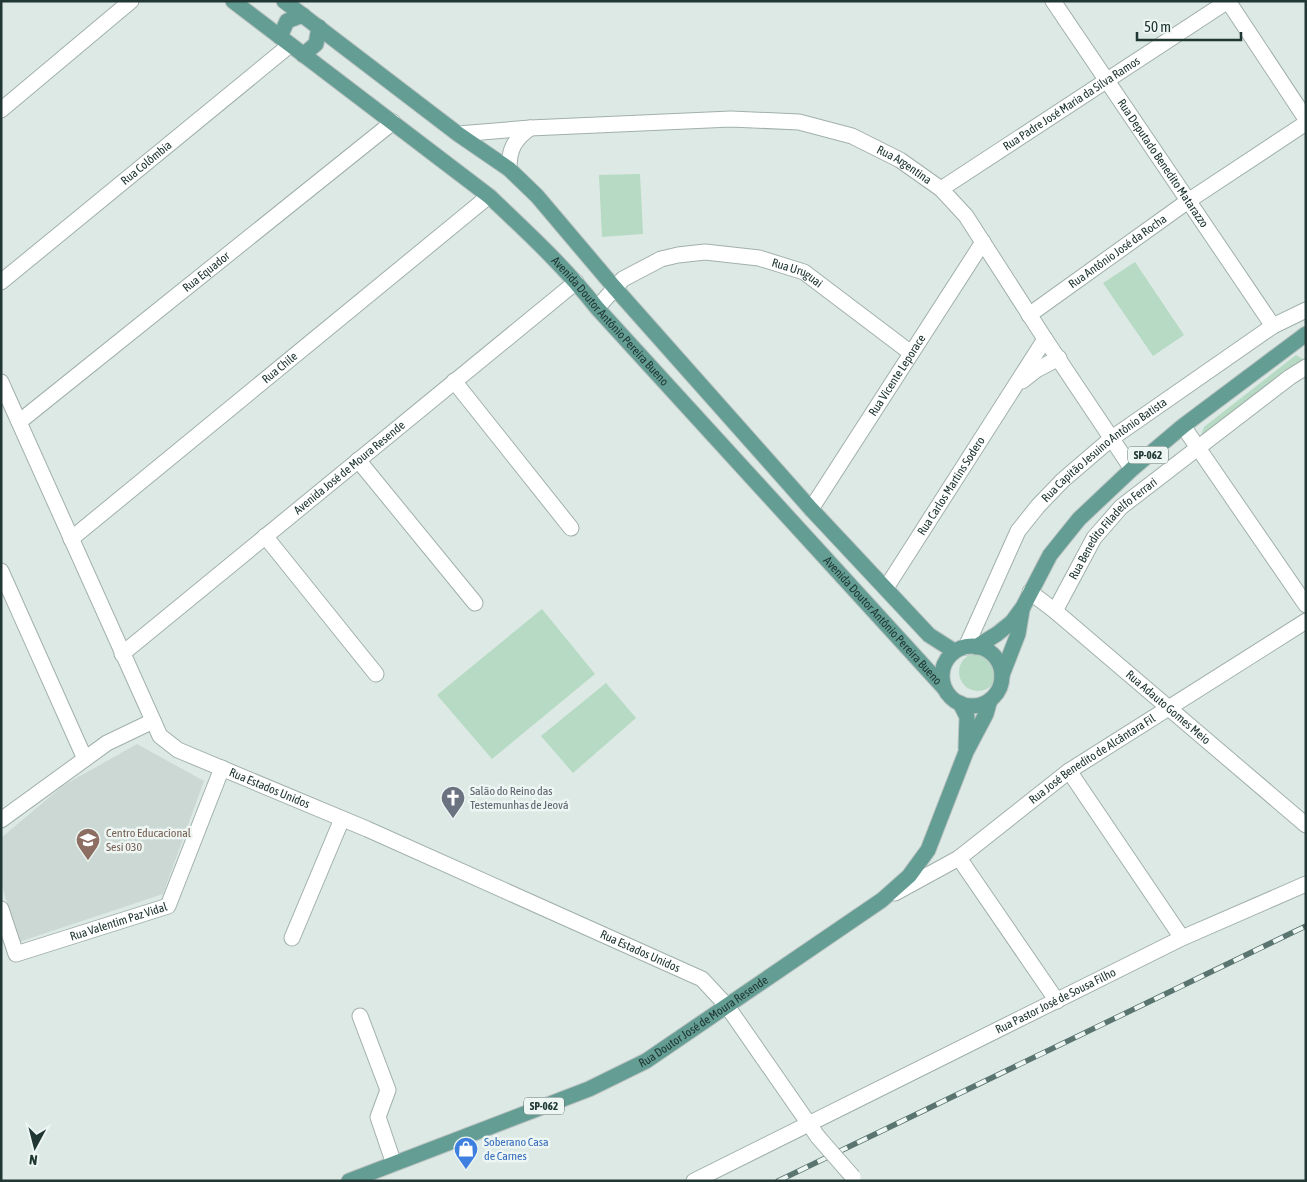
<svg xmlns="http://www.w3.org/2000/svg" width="1307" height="1182" viewBox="0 0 1307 1182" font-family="'Asap Condensed',sans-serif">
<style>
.built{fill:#ccd8d4}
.green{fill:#b6dac3}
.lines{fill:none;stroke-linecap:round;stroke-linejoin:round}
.minor-casing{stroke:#a1b0ac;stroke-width:17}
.tertiary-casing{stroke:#a1b0ac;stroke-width:17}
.primary-casing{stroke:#bcc3c2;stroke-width:17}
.minor{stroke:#fff;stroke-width:15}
.tertiary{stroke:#fff;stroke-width:15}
.primary{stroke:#639d93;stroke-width:15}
.rail-casing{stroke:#5a746f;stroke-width:5.5}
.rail{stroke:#edf6f2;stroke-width:4;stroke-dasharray:11;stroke-linecap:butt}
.minor-bridge-casing{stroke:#a1b0ac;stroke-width:17;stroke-linecap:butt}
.minor-bridge{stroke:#fff;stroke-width:15}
.labels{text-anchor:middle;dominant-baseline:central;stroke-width:5;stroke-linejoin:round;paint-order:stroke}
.shield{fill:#edf6f2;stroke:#5e706c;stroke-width:1}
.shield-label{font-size:11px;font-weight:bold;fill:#203733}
.street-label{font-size:12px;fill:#203733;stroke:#edf6f2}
.worship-label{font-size:12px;fill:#5b616d;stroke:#edf6f2;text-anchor:start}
.education-label{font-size:12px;fill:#785e54;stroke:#edf6f2;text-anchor:start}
.shop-label{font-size:12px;fill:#366cbe;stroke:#edf6f2;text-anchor:start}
</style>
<rect width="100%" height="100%" fill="#dde9e5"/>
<polygon class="built" points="137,744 204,781 163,894 19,942 1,883 1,838 64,785"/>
<g class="green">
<polygon points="640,174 643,234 602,237 599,175"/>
<polygon points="1135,262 1184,335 1153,356 1103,283"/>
<polygon points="1296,355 1303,359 1300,364 1204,436 1201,435 1204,427"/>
<polygon points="542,609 595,674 492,759 437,695"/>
<circle cx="978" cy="672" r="19"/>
<polygon points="606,683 636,718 573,773 541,736"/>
</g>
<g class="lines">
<defs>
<g id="minor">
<path id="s1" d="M1053 1 1273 326"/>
<polyline points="1228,1 1306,119"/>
<polyline points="1,110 131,1"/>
<path id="s2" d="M458 134 530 128 731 119 799 122 852 136 900 160 941 189 966 216 1045 339 1132 469"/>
<path d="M509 169C509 149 514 140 530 128"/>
<path id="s3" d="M941 189 1228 1"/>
<path id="s4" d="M597 308 623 279 661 259 678 255 705 252 759 258 804 272 911 353"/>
<path id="s5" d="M1029 315 1188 201 1306 123"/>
<polyline points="454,381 571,528"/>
<polyline points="1022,381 1036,370 1059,358"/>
<path id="s6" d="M1 382 160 736 178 750 367 829 702 979 727 1006 818 1137"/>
<path id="s7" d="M19 422 393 122"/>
<polyline points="1183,426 1306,605"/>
<polyline points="358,460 475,603"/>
<path id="s8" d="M811 509 983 242"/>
<polyline points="265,536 376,674"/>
<path id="s9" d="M71 539 489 196"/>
<polyline points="1,571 85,759"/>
<path id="s10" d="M886 588 1045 339"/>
<path id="s11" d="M1030 592 1055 611 1306 825"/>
<path id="s12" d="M1055 611 1094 538 1121 507 1290 377 1306 367"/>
<path id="s13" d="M966 647 1018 531 1038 506 1063 480 1112 438 1273 326 1306 310"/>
<path id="s14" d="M122 654 576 282"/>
<polyline points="1069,771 1182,938"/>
<polyline points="1,820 107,743 153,721"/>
<polyline points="959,858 1057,1001"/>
<path id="s15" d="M895 893 959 858 1069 771 1306 621"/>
<path id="s16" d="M1 909 16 954 168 906 222 768"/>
<polyline points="292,938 342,819"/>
<polyline points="360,1016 388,1090 378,1117 394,1164"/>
<path id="s17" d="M694 1181 1182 938 1306 884"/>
</g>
<g id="tertiary">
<path id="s18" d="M1 282 290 45"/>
</g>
<g id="primary">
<path id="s19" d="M233 1 489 196C527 232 565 267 597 308L945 689"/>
<polyline points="284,1 458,134 509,169 537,196 614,287 811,509 929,635 954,651"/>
<polyline points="280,37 287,21 303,15"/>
<polyline points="303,55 316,44 319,27"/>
<circle cx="972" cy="676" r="30"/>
<polyline points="976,647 997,634 1012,622 1023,607 1050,555 1079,519 1132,469 1183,426 1306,334"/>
<polyline points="1002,675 1018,634 1022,610"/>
<polyline points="960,703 967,717 966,748"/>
<path id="s20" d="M349 1181 589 1089 646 1061 882 900 909 876 928 850 966 752 986 714 990 700"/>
</g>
</defs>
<use href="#minor" class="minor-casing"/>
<use href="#tertiary" class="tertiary-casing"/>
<use href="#primary" class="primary-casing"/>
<use href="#minor" class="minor"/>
<use href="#tertiary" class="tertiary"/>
<use href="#primary" class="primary"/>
<defs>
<polyline id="rail" points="778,1181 1306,926"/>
</defs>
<use href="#rail" class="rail-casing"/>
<use href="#rail" class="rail"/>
<defs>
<polyline id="minor-bridge" points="818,1137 853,1177"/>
</defs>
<use href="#minor-bridge" class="minor-bridge-casing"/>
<use href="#minor-bridge" class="minor-bridge"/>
</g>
<defs>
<symbol id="church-pin" viewBox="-11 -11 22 30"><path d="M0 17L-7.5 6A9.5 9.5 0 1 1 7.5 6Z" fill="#6b7280" stroke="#edf6f2"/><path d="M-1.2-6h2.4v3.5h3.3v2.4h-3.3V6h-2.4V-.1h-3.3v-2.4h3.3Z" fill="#fff"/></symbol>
<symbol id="school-pin" viewBox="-11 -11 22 30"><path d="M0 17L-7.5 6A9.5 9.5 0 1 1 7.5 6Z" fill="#8d6e63" stroke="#edf6f2"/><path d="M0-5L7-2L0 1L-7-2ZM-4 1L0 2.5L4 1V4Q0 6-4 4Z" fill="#fff"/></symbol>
<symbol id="shop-pin" viewBox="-11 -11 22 30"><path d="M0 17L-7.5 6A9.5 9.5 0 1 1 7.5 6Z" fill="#3f7fe0" stroke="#edf6f2"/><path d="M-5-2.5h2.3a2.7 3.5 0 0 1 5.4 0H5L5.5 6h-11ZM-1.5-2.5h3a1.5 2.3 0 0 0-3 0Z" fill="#fff"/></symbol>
</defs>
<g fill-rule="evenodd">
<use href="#church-pin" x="439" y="784" width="28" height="38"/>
<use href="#school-pin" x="74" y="826" width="28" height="38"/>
<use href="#shop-pin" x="452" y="1135" width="28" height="38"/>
</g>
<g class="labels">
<g class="shield">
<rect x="1128" y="446.5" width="40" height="17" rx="4"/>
<rect x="524" y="1097.5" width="40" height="17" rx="4"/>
</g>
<g class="shield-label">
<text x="1148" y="455">SP-062</text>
<text x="544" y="1106">SP-062</text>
</g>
<g class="street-label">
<text stroke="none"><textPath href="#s3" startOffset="156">Rua Padre José Maria da Silva Ramos</textPath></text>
<text stroke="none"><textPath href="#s18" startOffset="188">Rua Colômbia</textPath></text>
<text stroke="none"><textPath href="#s1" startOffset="196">Rua Deputado Benedito Matarazzo</textPath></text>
<text stroke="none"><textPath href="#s2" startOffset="456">Rua Argentina</textPath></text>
<text stroke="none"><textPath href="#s5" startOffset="109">Rua Antônio José da Rocha</textPath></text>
<text stroke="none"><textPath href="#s7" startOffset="240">Rua Equador</textPath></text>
<text stroke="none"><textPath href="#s4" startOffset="222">Rua Uruguai</textPath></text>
<text stroke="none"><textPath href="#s19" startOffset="496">Avenida Doutor Antônio Pereira Bueno</textPath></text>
<text stroke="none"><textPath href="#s9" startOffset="270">Rua Chile</textPath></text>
<text stroke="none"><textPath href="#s8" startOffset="159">Rua Vicente Leporace</textPath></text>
<text stroke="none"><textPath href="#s13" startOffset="246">Rua Capitão Jesuino Antônio Batista</textPath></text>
<text stroke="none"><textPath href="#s14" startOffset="294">Avenida José de Moura Resende</textPath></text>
<text stroke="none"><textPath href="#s10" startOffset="121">Rua Carlos Martins Sodero</textPath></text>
<text stroke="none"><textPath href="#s12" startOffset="102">Rua Benedito Filadelfo Ferrari</textPath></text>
<text stroke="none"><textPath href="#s19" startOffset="901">Avenida Doutor Antônio Pereira Bueno</textPath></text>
<text stroke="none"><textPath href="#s11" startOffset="180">Rua Adauto Gomes Meio</textPath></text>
<text stroke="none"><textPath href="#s15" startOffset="239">Rua José Benedito de Alcântara Fil</textPath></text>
<text stroke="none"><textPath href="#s6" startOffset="510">Rua Estados Unidos</textPath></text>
<text stroke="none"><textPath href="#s16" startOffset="155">Rua Valentim Paz Vidal</textPath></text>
<text stroke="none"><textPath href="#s6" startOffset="915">Rua Estados Unidos</textPath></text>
<text stroke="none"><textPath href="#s17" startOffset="404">Rua Pastor José de Sousa Filho</textPath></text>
<text stroke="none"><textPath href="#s20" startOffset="390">Rua Doutor José de Moura Resende</textPath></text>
</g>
<g class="worship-label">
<text x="470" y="791">Salão do Reino das<tspan x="470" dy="14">Testemunhas de Jeová</tspan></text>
</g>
<g class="education-label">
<text x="106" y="833">Centro Educacional<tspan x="106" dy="14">Sesi 030</tspan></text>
</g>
<g class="shop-label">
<text x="484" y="1142">Soberano Casa<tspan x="484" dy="14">de Carnes</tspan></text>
</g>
</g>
<rect width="1307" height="1182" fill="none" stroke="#203733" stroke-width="5"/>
<g transform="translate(35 1147) rotate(187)" stroke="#edf6f2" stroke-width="4" paint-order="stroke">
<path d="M0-4L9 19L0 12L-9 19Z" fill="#203733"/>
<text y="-8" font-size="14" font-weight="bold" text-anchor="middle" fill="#203733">N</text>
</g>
<path d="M1137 32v8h104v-8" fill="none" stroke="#203733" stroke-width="2.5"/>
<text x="1144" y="32" font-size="15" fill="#203733" stroke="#edf6f2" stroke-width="4" paint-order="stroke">50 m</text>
</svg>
